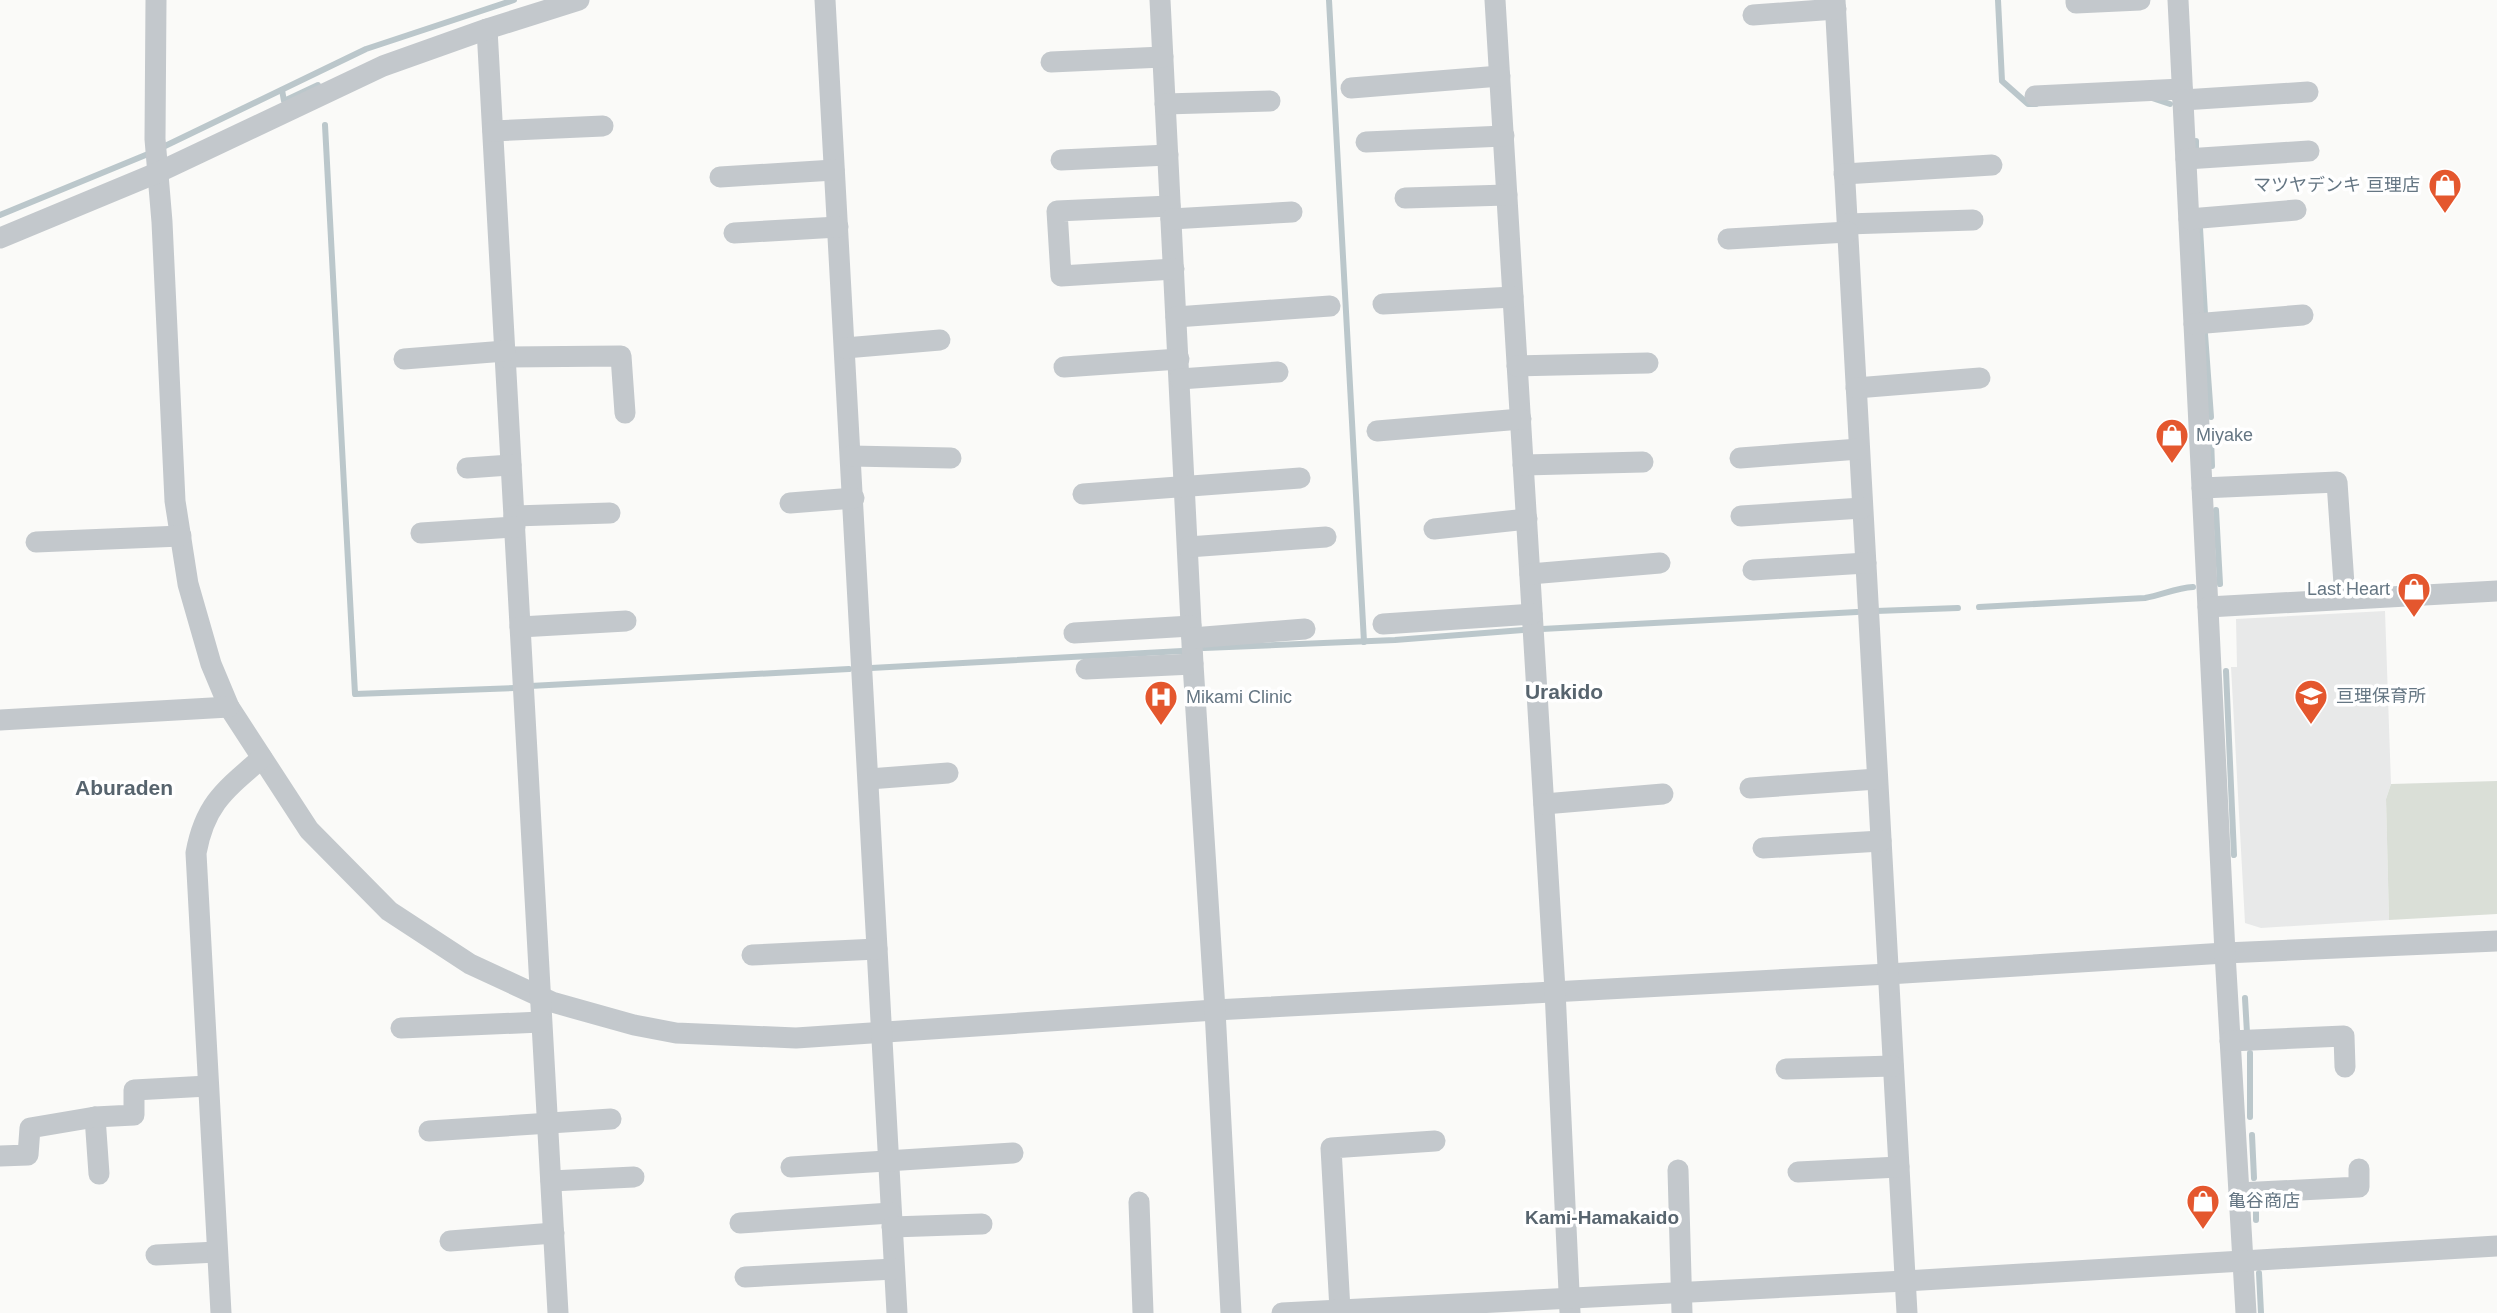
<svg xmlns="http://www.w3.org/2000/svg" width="2497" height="1313" viewBox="0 0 2497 1313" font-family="Arial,'Noto Sans JP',sans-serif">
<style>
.built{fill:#e8e9e9}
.park{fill:#dadfd7}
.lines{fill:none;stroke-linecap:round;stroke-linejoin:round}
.stream{stroke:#bbc7cb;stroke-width:6}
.minor{stroke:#c3c8cc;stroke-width:21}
.labels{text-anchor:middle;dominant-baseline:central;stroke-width:7;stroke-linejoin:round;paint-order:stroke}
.poi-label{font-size:18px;fill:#657683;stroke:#fff;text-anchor:start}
.neighbourhood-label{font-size:19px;font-weight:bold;fill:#57646e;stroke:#fff}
.quarter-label{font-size:21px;font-weight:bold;fill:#57646e;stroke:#fff}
</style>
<rect width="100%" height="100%" fill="#fafaf8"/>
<polygon class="built" points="2385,611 2391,784 2386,799 2389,920 2261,928 2245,923 2231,667 2237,667 2236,619"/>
<polygon class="park" points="2497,781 2497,914 2389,920 2386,799 2391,784"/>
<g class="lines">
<g class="stream">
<polyline points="1329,0 1364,642"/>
<polyline points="1998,0 2002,81 2028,104 2036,104"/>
<polyline points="282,90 284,101 318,85"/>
<polyline points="2152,98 2170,104"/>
<polyline points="325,125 355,694 514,688"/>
<polyline points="165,146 366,49 514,0"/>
<polyline points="2196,150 2196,141"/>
<polyline points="0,215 148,154"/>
<polyline points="2200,228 2205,314"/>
<polyline points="2205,334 2211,417"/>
<polyline points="2211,438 2212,466"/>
<polyline points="2216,510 2220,584"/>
<path d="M1979 607 2145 598C2162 595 2176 588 2193 587"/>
<polyline points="1876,611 1958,608"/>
<polyline points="1542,629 1857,612"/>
<polyline points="1204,648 1395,640 1523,630"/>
<polyline points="871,668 1182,651"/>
<polyline points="2226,671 2234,855"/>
<polyline points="530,686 849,669"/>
<polyline points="2245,998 2247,1033"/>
<polyline points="2250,1053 2250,1117"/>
<polyline points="2252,1135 2254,1178"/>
<polyline points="2256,1220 2256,1203"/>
<polyline points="2259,1273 2261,1313"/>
</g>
<g class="minor">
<polyline points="156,0 155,139 162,222 175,501 188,584 211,664 229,707 309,830 389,911 470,964 552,1002 634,1025 676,1033 796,1038 1215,1010 1888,974 2225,953 2497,941"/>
<polyline points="825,0 897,1313"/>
<polyline points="1160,0 1193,664 1215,1010 1231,1313"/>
<polyline points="1495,0 1555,990 1570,1313"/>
<polyline points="1835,0 1907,1313"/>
<polyline points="2076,0 2076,3 2140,0"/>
<polyline points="2178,0 2225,953 2246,1313"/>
<polyline points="1753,15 1836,9"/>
<polyline points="487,29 558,1313"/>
<polyline points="1051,62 1163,57"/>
<polyline points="1351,88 1500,76"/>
<polyline points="2035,96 2182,89"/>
<polyline points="2183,100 2308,92"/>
<polyline points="1165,104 1270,101"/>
<polyline points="493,131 603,126"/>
<polyline points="1366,142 1504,136"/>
<polyline points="2186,159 2309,151"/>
<polyline points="1061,160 1168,155"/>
<polyline points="1844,174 1992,165"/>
<polyline points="720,177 834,170"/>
<polyline points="1405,198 1507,195"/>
<polyline points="1170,206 1057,211 1061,276 1174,269"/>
<polyline points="1171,219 1292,212"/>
<polyline points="2189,219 2296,210"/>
<polyline points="1847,224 1973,220"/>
<polyline points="734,233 838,227"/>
<polyline points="0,238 159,172 383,66 487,29 579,0"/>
<polyline points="1728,239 1848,232"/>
<polyline points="1383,304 1513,297"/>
<polyline points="1176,317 1330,306"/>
<polyline points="2194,324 2303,315"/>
<polyline points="845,348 940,340"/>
<polyline points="506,357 621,356 625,413"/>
<polyline points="404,359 505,351"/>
<polyline points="1517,366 1648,363"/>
<polyline points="1064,367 1179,359"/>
<polyline points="1180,379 1278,372"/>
<polyline points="1856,388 1980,378"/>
<polyline points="1377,431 1521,419"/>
<polyline points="851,456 951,458"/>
<polyline points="1740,458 1859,449"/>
<polyline points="1523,465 1643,462"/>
<polyline points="467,468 511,465"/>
<polyline points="2202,488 2337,482 2345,599"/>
<polyline points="1083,494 1300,478"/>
<polyline points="790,503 854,498"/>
<polyline points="514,516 610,513"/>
<polyline points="1741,516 1862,508"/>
<polyline points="1434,529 1527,519"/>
<polyline points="421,533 515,527"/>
<polyline points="36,542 181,536"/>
<polyline points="1188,547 1326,537"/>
<polyline points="1753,570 1866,563"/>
<polyline points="1530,574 1660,563"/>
<polyline points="2208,607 2497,591"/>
<polyline points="1383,624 1532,614"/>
<polyline points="520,627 626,621"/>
<polyline points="1074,633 1191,626"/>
<polyline points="1192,638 1305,629"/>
<polyline points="1086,669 1193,664"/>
<polyline points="0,720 229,707"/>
<polyline points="869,779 948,773"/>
<polyline points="1750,788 1877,779"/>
<polyline points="1544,804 1663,794"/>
<polyline points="1763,848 1881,841"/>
<polyline points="752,955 877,949"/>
<polyline points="401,1028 541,1022"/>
<polyline points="2230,1041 2344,1036 2345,1067"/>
<polyline points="1786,1069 1893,1066"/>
<polyline points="95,1117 99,1174"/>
<polyline points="429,1131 611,1119"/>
<polyline points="0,1156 28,1155 30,1128 95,1117 134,1115 134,1090 208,1086"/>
<polyline points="791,1167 1013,1153"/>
<polyline points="1678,1170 1682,1313"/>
<polyline points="1798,1172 1899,1167"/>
<polyline points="551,1181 634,1177"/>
<polyline points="2239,1193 2359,1187 2359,1169"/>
<polyline points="1139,1202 1143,1313"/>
<polyline points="740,1223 891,1213"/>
<polyline points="892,1227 982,1224"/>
<polyline points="450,1241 554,1233"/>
<polyline points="156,1255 217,1252"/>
<polyline points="745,1277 894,1269"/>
<polyline points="1340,1310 1331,1148 1435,1141"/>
<path d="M221 1313 196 853C205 804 225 790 262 758"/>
<polyline points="1282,1313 1905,1281 2497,1246"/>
</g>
</g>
<defs>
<symbol id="shop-pin" viewBox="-11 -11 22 30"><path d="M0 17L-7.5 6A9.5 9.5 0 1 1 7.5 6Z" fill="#e4572e" stroke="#fff"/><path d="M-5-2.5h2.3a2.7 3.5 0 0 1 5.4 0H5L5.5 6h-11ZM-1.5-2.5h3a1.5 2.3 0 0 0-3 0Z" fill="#fff"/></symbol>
<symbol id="school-pin" viewBox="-11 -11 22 30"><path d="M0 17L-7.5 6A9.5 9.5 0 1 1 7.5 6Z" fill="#e4572e" stroke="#fff"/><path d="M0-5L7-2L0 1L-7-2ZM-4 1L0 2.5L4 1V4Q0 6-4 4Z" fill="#fff"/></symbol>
<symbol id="hospital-pin" viewBox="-11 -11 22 30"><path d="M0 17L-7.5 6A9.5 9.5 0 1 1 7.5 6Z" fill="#e4572e" stroke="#fff"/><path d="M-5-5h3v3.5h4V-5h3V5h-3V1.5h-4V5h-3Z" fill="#fff"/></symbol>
</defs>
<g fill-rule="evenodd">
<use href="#shop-pin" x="2426" y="166" width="38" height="52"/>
<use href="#shop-pin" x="2153" y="416" width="38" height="52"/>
<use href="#shop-pin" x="2395" y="570" width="38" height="52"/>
<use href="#school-pin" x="2292" y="677" width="38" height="52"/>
<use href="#hospital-pin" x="1142" y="678" width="38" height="52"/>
<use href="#shop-pin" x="2184" y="1182" width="38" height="52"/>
</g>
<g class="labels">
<g class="poi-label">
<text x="2420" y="185" text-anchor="end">マツヤデンキ 亘理店</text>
<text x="2196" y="435">Miyake</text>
<text x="2390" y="589" text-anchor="end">Last Heart</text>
<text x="2336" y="696">亘理保育所</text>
<text x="1186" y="697">Mikami Clinic</text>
<text x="2228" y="1201">亀谷商店</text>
</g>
<g class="neighbourhood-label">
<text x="1602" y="1217">Kami-Hamakaido</text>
</g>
<g class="quarter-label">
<text x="1564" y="691">Urakido</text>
<text x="124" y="787">Aburaden</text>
</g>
</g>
</svg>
